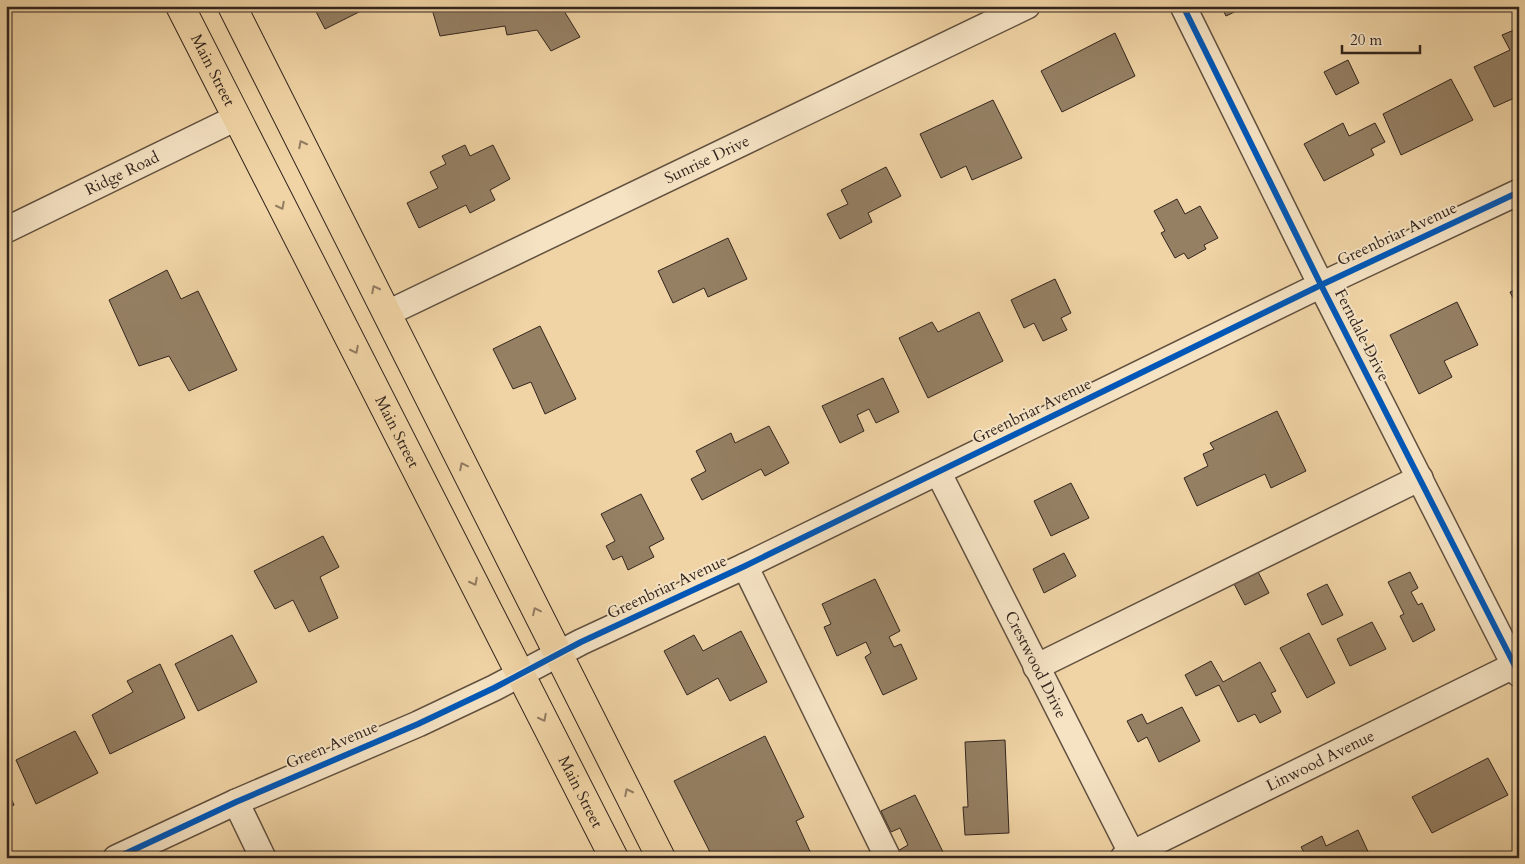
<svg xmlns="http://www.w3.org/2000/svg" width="1525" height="864" viewBox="0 0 1525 864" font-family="Cardo,serif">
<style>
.building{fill:#958064;stroke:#33251e}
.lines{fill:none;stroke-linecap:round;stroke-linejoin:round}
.minor-casing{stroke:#625140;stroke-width:28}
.major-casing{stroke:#33251e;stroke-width:30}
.minor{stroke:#f5e3c4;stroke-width:25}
.major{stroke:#f0d4a5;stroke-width:28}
.cycleway-casing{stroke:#f5e3c4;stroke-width:9}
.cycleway{stroke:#0057b8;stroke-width:6}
.oneway{stroke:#927c62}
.labels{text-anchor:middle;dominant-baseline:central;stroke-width:4;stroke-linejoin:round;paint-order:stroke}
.street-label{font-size:16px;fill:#33251e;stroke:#f5e3c4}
</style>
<rect width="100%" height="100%" fill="#f0d4a5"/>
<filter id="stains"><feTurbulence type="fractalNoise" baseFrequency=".004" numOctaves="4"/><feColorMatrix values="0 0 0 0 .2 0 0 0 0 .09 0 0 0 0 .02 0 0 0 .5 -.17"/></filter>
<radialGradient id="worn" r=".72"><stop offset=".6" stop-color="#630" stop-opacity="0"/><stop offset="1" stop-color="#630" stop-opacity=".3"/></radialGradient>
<g class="building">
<polygon points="313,6 371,6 325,29"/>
<polygon points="431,6 561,6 580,37 551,51 537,30 507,35 505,26 440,36"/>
<polygon points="1221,6 1247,6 1226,16"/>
<polygon points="1519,28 1519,96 1494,107 1474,67 1510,50 1502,35"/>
<polygon points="1115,33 1135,76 1062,112 1041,71"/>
<polygon points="1348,60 1359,83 1336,95 1324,72"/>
<polygon points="1451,79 1473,120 1401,155 1383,114"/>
<polygon points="993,100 1022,158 972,180 966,166 941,178 920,134"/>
<polygon points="1343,123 1349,136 1375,123 1385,142 1371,149 1374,155 1324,181 1304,144"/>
<polygon points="465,145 470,156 493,145 510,179 490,190 495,200 470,213 466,205 419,228 407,203 438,188 430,172 446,164 442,156"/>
<polygon points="886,167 901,196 868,213 872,222 840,239 827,214 848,204 841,190"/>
<polygon points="1177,199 1185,214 1200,206 1218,238 1204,245 1206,249 1188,259 1184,253 1175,258 1161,233 1165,231 1154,211"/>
<polygon points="728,238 747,279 708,297 704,288 673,303 658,271"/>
<polygon points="167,270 181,299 198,291 237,370 189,391 169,356 139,366 109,300"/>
<polygon points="1055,279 1071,313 1061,318 1067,330 1043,341 1034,323 1024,328 1011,300"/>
<polygon points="1519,288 1519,310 1510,292"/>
<polygon points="1457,302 1478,345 1444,361 1452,377 1419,394 1390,335"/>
<polygon points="979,312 1003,361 928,398 899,338 932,322 938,332"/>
<polygon points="540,326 576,399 545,414 531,382 513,389 493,349"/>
<polygon points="883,378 899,412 876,423 869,409 857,415 864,431 840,443 822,406"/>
<polygon points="1277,411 1306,471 1271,488 1265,474 1197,506 1184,478 1208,466 1203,454 1214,449 1210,443"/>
<polygon points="769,426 789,463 765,476 761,469 702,500 691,479 706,471 696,451 731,433 735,443"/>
<polygon points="1071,483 1089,518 1051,536 1034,501"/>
<polygon points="641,494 664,539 649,547 654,557 628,570 622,556 613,560 606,546 615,541 601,514"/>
<polygon points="323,536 339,567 320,577 338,618 309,632 293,600 275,609 254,571"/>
<polygon points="1064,553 1076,576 1044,593 1033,569"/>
<polygon points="1256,568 1269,593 1245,605 1232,580"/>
<polygon points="1410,572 1418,588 1411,592 1418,605 1422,603 1435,630 1413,642 1400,616 1404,614 1388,582"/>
<polygon points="875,579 900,631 889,637 894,647 901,644 917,679 883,695 865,657 871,653 866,642 837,656 824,627 831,624 822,604"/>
<polygon points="1327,584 1343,615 1322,625 1307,594"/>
<polygon points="1372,622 1386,649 1350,666 1337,639"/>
<polygon points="741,631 767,682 730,701 718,678 687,695 664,651 694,635 703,651"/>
<polygon points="1309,633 1335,683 1307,698 1280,648"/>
<polygon points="232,635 257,682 198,711 175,664"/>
<polygon points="1211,661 1223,682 1260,662 1276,691 1271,693 1281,712 1260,723 1255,714 1238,722 1219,685 1196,696 1185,675"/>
<polygon points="160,664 185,718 110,754 92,715 133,692 127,681"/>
<polygon points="1182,707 1200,741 1159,762 1147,737 1138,742 1127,721 1142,714 1147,724"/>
<polygon points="75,731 98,773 36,804 16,760"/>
<polygon points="765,736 804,817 796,821 813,858 713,858 674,781"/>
<polygon points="1005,740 1009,833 965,835 963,807 968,807 965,742"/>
<polygon points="1488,758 1508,795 1432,833 1412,797"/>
<polygon points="6,787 14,805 6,809"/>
<polygon points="915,795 946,858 898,858 896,852 908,845 900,828 891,832 881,811"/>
<polygon points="1358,830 1371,858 1307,858 1301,847 1322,836 1326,846"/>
</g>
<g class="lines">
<defs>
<g id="minor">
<polyline points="1183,6 1321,285 1519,674"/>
<path id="s1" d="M6 230 236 118"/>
<path id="s2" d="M388 313 1027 6"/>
<path id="s3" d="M938 472 1134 858"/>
<polyline points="745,566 888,858"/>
<polyline points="1036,667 1420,478"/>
<polyline points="236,802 263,858"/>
<polyline points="116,858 236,802 418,724 494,688 581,642 745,566 1321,285 1519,192"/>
<path id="s4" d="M1123 858 1519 663"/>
</g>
<g id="major">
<path id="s5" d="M180 6 614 858"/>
<path d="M232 6C376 290 517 575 661 858"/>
</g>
</defs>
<use href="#minor" class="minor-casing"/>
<use href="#major" class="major-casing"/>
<use href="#minor" class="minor"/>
<use href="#major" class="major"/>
<defs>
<g id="cycleway">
<polyline points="1183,6 1321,285 1519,674"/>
<polyline points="116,858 236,802 418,724 494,688 581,642 745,566 1321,285 1519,192"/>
</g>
</defs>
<use href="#cycleway" class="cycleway-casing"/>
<use href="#cycleway" class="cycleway"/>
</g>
<defs><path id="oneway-chevron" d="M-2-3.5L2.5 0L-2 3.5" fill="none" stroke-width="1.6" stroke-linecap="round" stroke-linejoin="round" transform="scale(1.25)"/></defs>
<g class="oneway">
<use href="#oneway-chevron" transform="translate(302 144) rotate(-117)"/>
<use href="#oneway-chevron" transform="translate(281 206) rotate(63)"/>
<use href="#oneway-chevron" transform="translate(375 289) rotate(-117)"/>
<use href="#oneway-chevron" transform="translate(355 350) rotate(63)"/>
<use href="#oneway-chevron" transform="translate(463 466) rotate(-116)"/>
<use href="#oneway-chevron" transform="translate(474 582) rotate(63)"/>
<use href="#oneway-chevron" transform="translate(536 611) rotate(-116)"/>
<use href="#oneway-chevron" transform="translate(543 718) rotate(63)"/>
<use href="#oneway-chevron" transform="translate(628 792) rotate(-117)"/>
</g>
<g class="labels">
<g class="street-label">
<text stroke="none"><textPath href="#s5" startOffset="72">Main Street</textPath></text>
<text stroke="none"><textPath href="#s2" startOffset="354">Sunrise Drive</textPath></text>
<text stroke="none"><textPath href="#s1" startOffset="129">Ridge Road</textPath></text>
<text transform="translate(1397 234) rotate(-25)">Greenbriar Avenue</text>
<text transform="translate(1362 335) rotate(63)">Ferndale Drive</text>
<text transform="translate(1032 411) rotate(-26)">Greenbriar Avenue</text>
<text stroke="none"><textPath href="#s5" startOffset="478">Main Street</textPath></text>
<text transform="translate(667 587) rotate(-25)">Greenbriar Avenue</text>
<text stroke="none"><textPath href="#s3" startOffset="216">Crestwood Drive</textPath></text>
<text transform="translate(332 745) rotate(-23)">Green Avenue</text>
<text stroke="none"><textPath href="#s4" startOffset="220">Linwood Avenue</textPath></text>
<text stroke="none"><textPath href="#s5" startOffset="882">Main Street</textPath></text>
</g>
</g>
<rect width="1525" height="864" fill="none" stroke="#f0d4a5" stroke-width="25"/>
<rect x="8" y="8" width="1510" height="849" fill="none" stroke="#33251e" stroke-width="2.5"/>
<rect x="12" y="12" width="1500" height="839" fill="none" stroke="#33251e"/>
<path d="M1342 45v8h78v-8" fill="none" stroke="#33251e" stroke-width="2.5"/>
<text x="1350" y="45" font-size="15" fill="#33251e" stroke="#f5e3c4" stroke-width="4" paint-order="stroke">20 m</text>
<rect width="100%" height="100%" filter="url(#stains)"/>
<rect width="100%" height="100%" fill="url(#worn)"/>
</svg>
